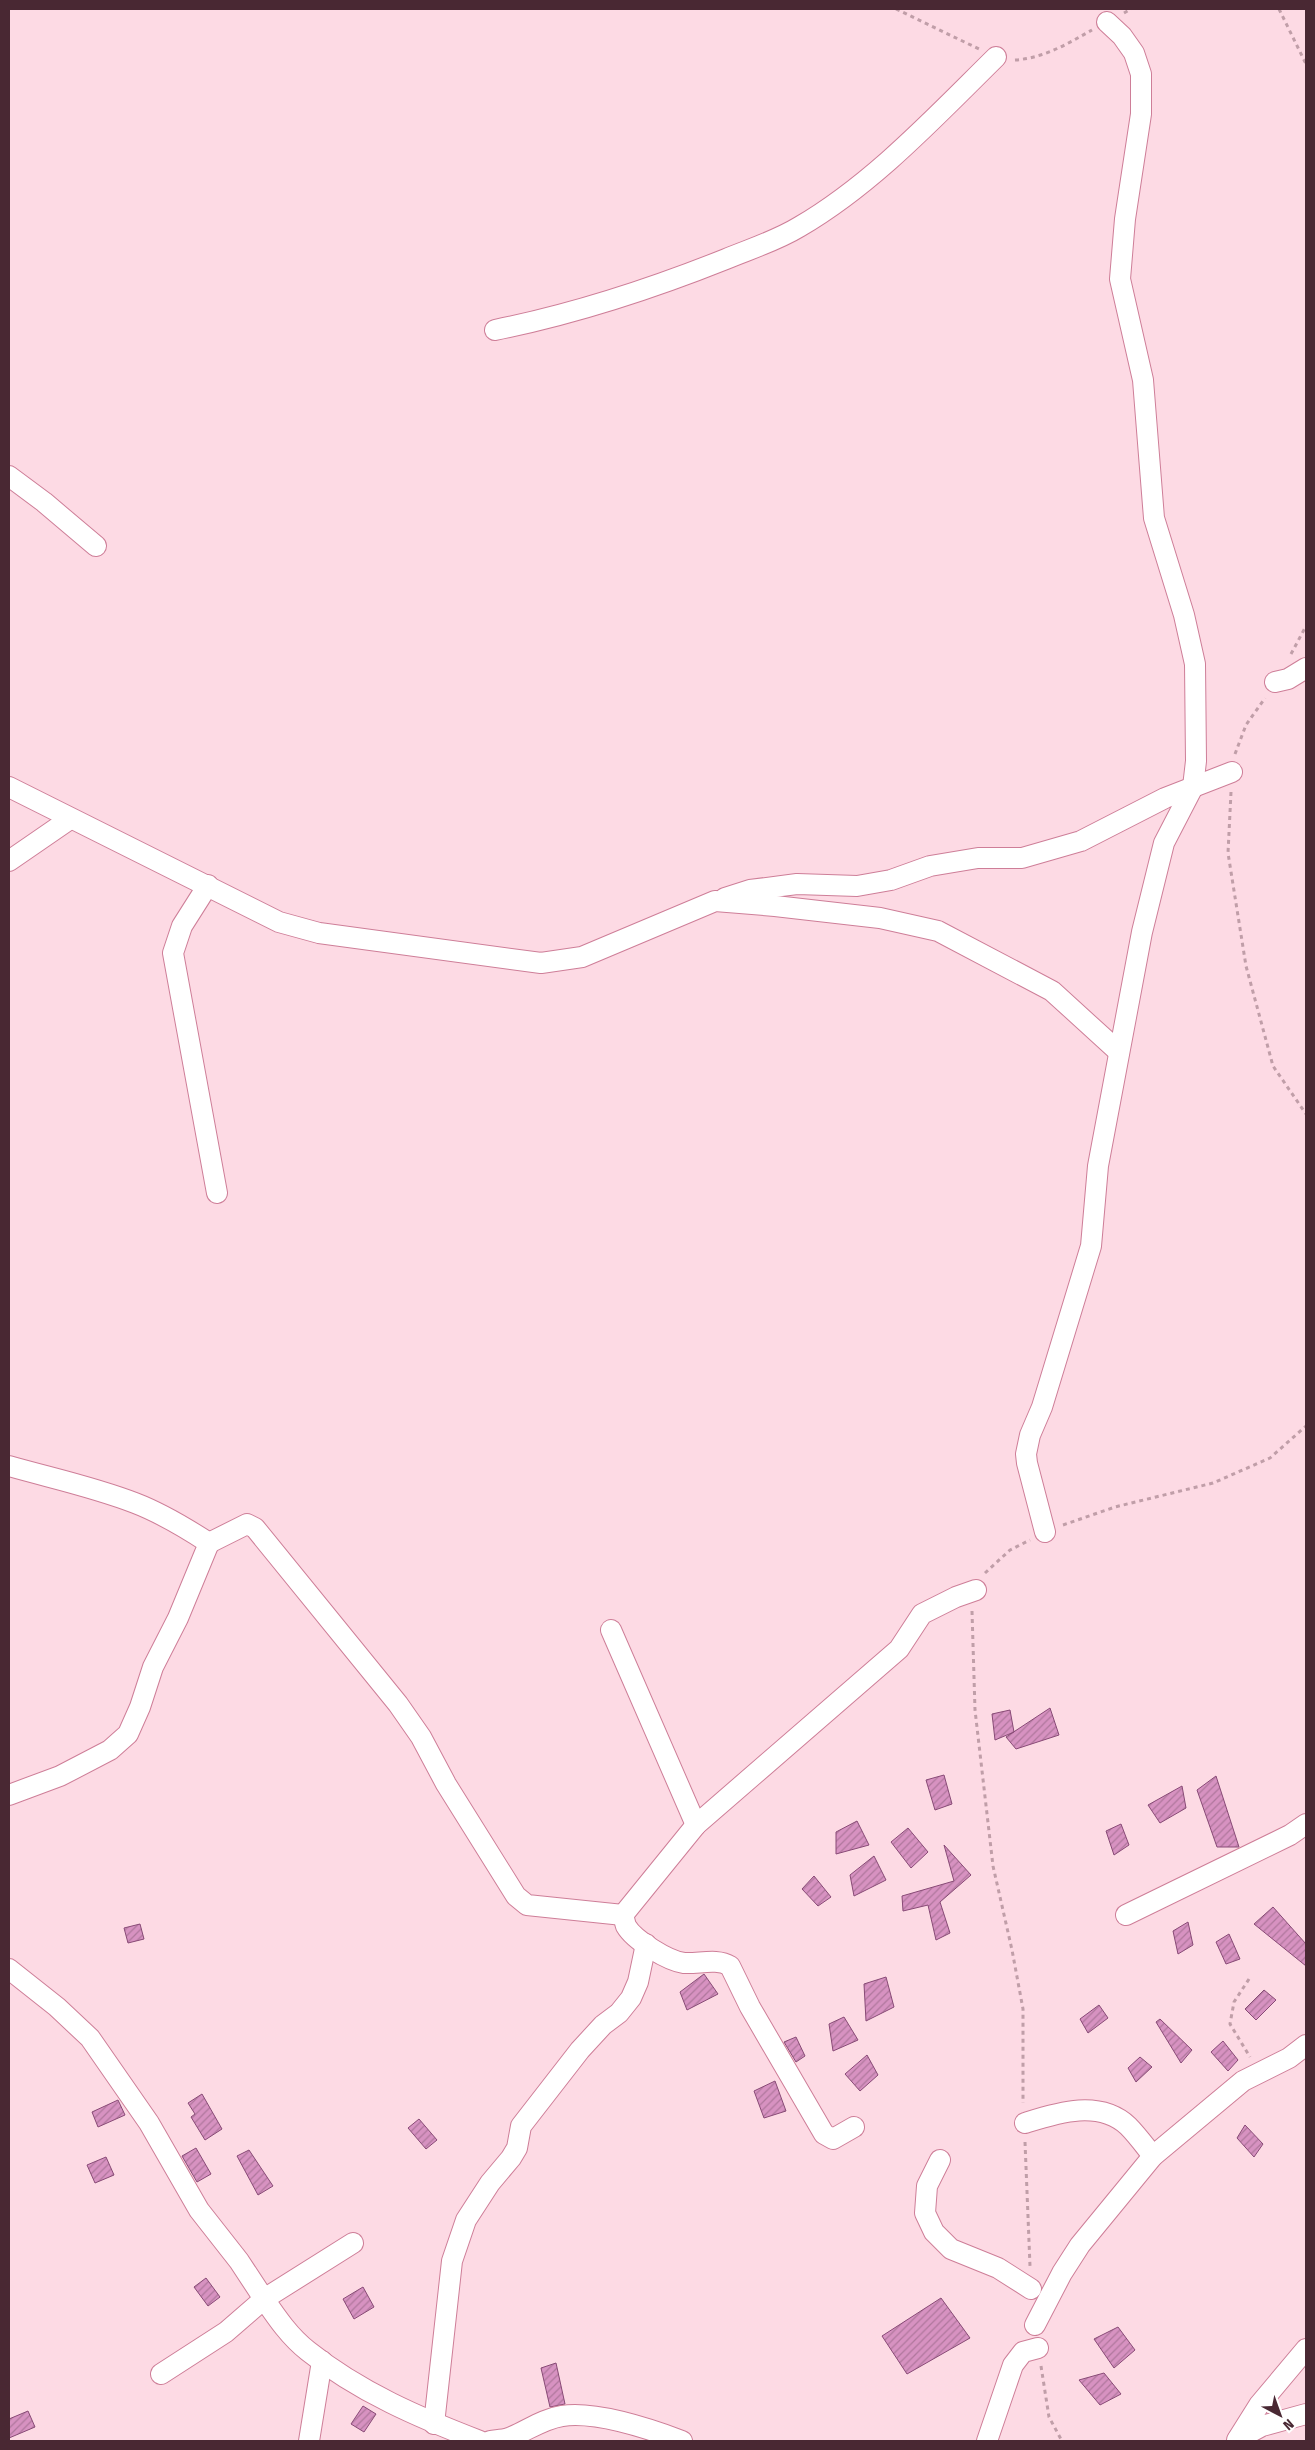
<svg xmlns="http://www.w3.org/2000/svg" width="1315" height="2450" viewBox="0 0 1315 2450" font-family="'Fira Sans Condensed',sans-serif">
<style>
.building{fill:url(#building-hatch);stroke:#884a76}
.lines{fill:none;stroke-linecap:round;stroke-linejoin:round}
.street-casing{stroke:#ce7e98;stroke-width:22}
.path{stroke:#c09ea8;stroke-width:3;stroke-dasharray:4 4;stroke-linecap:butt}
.street{stroke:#fff;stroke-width:20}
</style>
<defs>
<pattern id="building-hatch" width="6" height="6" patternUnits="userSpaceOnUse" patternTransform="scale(1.25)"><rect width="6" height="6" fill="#d792c1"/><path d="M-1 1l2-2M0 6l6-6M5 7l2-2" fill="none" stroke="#b0779d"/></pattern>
</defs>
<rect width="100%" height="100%" fill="#fddae4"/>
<g class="building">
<polygon points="1050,1708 1059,1735 1016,1749 1006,1737"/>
<polygon points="1010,1710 1014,1732 995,1740 992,1714"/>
<polygon points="944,1775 952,1804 935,1810 926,1780"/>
<polygon points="1216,1776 1239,1847 1217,1847 1197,1790"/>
<polygon points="1182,1786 1186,1808 1160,1823 1148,1805"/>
<polygon points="857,1821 869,1845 836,1854 836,1832"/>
<polygon points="1121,1824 1129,1845 1114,1855 1106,1831"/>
<polygon points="908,1828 928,1852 911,1868 891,1842"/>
<polygon points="944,1845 971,1875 940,1902 950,1933 936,1940 928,1905 903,1911 902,1896 954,1881"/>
<polygon points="874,1856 886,1880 854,1896 850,1875"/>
<polygon points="814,1876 831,1897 818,1906 802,1889"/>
<polygon points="1273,1907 1306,1944 1306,1966 1254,1924"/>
<polygon points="1188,1922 1193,1945 1178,1954 1173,1931"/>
<polygon points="140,1924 144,1939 128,1943 124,1928"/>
<polygon points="1229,1934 1240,1959 1226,1964 1216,1942"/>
<polygon points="704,1974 718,1994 687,2010 680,1992"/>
<polygon points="886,1977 894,2007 866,2021 864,1984"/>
<polygon points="1264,1990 1276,2000 1256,2020 1245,2009"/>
<polygon points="1099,2005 1108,2018 1088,2033 1080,2019"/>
<polygon points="844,2017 858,2040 833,2051 829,2024"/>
<polygon points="1160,2019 1192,2050 1181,2063 1156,2022"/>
<polygon points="796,2037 805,2056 796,2062 784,2042"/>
<polygon points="1223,2041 1238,2060 1228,2071 1211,2052"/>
<polygon points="867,2055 878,2075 860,2091 845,2074"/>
<polygon points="1140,2057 1152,2067 1136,2082 1128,2068"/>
<polygon points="775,2081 786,2111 764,2118 754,2091"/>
<polygon points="202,2094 222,2129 205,2140 191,2117 195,2114 188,2103"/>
<polygon points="118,2100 125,2115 98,2127 92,2112"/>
<polygon points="419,2119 437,2140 426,2149 408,2128"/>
<polygon points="1245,2125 1263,2144 1254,2157 1237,2138"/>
<polygon points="196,2148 211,2174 197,2182 182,2156"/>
<polygon points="249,2150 273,2186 258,2195 237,2156"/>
<polygon points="106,2157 114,2175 95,2183 87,2165"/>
<polygon points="206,2278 220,2297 208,2306 194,2287"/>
<polygon points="363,2287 374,2307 354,2319 343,2299"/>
<polygon points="941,2298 970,2338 907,2374 882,2336"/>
<polygon points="1118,2327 1135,2350 1114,2368 1094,2339"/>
<polygon points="556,2363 565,2404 550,2407 541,2368"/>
<polygon points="1104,2373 1121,2394 1100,2405 1079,2380"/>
<polygon points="363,2406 376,2414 364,2432 351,2424"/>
<polygon points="28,2411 35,2427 9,2438 9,2419"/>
</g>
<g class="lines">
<defs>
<g id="street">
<path d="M495 330C574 314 651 289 726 259 750 249 776 241 799 227 873 184 935 117 996 57"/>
<polyline points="9,476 44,502 96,546"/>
<polyline points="1275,682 1288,679 1306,668"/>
<polyline points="9,787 279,922 319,933 541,963 582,957 715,901 775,906 880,918 938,931 1052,991 1119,1052"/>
<polyline points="9,861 70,819"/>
<polyline points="208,885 182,926 173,953 217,1193"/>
<polyline points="725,898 750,890 797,884 857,886 891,880 930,866 978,858 1022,858 1081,841 1165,798 1232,772"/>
<path d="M9 1466C51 1478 94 1487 135 1503 161 1513 186 1528 209 1543L178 1618 153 1667 140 1707 128 1734 110 1750 60 1776 9 1795"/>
<polyline points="1045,1532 1027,1463 1026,1454 1030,1435 1042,1407 1091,1246 1098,1166 1142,932 1164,843 1193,787 1196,761 1195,664 1184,615 1154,518 1143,380 1120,279 1125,219 1141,114 1141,74 1134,53 1122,36 1107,22"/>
<polyline points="209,1543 247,1524 255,1528 398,1704 421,1737 446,1784 516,1896 527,1905 623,1915"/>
<polyline points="611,1630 696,1825"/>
<polyline points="1126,1915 1290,1835 1306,1824"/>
<polyline points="9,1969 57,2007 90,2038 149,2123 199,2210 239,2261 264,2299 353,2243"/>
<path d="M1025 2123C1057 2113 1099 2099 1128 2126 1137 2135 1145 2146 1153 2156"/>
<path d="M854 2127 833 2139 824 2134 750 2007 730 1966C717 1958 699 1964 684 1963 668 1961 634 1940 626 1926 625 1923 624 1918 623 1915L696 1825 899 1649 922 1614 956 1597 976 1590"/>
<polyline points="940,2160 927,2186 925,2213 934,2232 951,2249 998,2268 1031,2289"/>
<polyline points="1035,2325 1062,2273 1080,2245 1153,2156 1243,2081 1289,2058 1306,2045"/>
<path d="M161 2374 226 2332 264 2299C277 2318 290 2337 308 2351 359 2392 420 2418 480 2441"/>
<polyline points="434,2424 452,2261 466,2220 490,2183 511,2158 517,2148 521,2126 580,2050 603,2025 619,2013 631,1998 638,1982 646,1944"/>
<polyline points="1238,2439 1262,2426 1306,2414"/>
<polyline points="1237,2440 1259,2405 1306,2349"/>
<polyline points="309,2441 322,2361"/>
<path d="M490 2441C496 2440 503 2440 509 2438 527 2431 542 2419 562 2416 595 2411 650 2429 682 2441"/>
<polyline points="987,2441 1013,2365 1023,2352 1038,2348"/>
</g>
</defs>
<use href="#street" class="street-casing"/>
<g class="path">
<polyline points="896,9 979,49"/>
<polyline points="1279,9 1306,64"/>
<polyline points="1124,13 1131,9"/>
<path d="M1015 60C1044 58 1067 44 1092 30"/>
<polyline points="1291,654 1306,626"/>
<polyline points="1235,754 1246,725 1265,698"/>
<polyline points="1231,792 1228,853 1246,966 1273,1066 1306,1114"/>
<polyline points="1063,1525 1115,1507 1213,1483 1270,1458 1306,1426"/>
<polyline points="985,1573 1010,1550 1030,1540"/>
<polyline points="972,1611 975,1710 993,1866 1012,1950 1023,2009 1023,2103"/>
<polyline points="1249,1979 1234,2002 1230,2024 1250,2057"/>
<polyline points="1025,2142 1030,2266"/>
<polyline points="1041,2366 1049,2417 1062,2441"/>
</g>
<use href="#street" class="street"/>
</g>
<rect width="1315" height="2450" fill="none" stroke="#492833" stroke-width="20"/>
<g transform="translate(1280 2415) rotate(139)" stroke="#ffffff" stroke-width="4" paint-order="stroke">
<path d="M0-4L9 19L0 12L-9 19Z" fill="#492833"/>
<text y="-8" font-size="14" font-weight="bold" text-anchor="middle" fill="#492833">N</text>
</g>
</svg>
